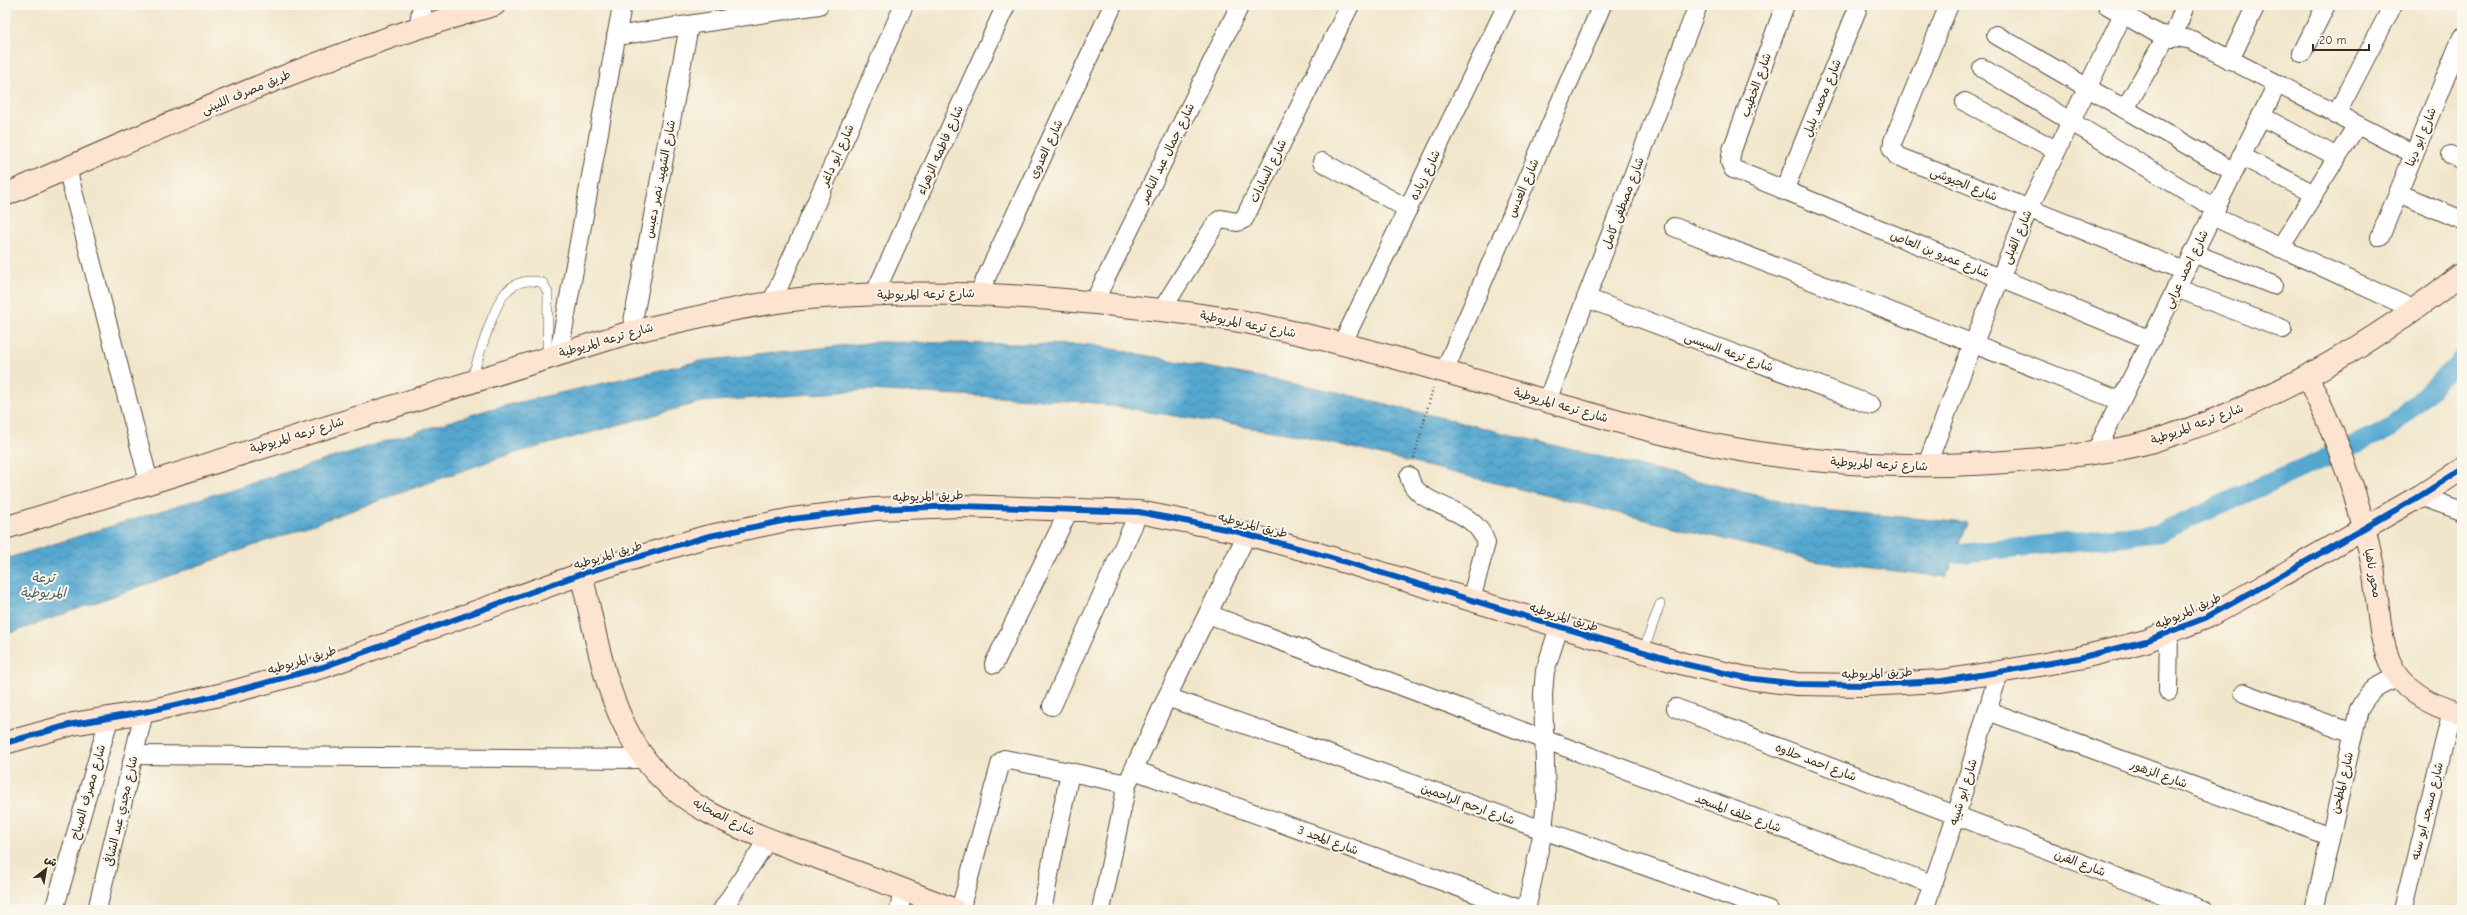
<svg xmlns="http://www.w3.org/2000/svg" width="2467" height="915" viewBox="0 0 2467 915" font-family="'Comic Neue','Playpen Sans Arabic',sans-serif">
<style>
.water{fill:url(#water-waves);stroke:#486877}
.lines{fill:none;stroke-linecap:round;stroke-linejoin:round}
.canal{stroke:#55a7d0;stroke-width:19}
.lane-casing{stroke:#564638;stroke-width:10}
.street-casing{stroke:#564638;stroke-width:20}
.secondary-casing{stroke:#564638;stroke-width:24}
.path{stroke:#564638;stroke-width:2.5;stroke-dasharray:1 3;stroke-linecap:butt}
.lane{stroke:#fff;stroke-width:9}
.street{stroke:#fff;stroke-width:18}
.secondary{stroke:#fde4d1;stroke-width:22}
.cycleway-casing{stroke:#fbf7ec;stroke-width:8}
.cycleway{stroke:#0057b8;stroke-width:6}
.labels{text-anchor:middle;dominant-baseline:central;stroke-width:4;stroke-linejoin:round;paint-order:stroke}
.street-label{font-size:12px;fill:#3b2a1e;stroke:#fbf7ec}
.water-label{font-size:13px;font-style:italic;fill:#455c65;stroke:#fbf7ec}
</style>
<defs>
<pattern id="water-waves" width="16" height="10" patternUnits="userSpaceOnUse"><rect width="16" height="10" fill="#55a7d0"/><path d="M0 5q4-4 8 0t8 0" fill="none" stroke="#4888a8"/></pattern>
</defs>
<rect width="100%" height="100%" fill="#fbf7ec"/>
<filter id="ink" filterUnits="userSpaceOnUse"><feTurbulence type="fractalNoise" baseFrequency=".025" numOctaves="2"/><feDisplacementMap in="SourceGraphic" scale="8" xChannelSelector="R" yChannelSelector="G"/><feConvolveMatrix kernelMatrix="1 2 1 2 8 2 1 2 1" color-interpolation-filters="sRGB"/></filter>
<filter id="wash" filterUnits="userSpaceOnUse"><feTurbulence type="fractalNoise" baseFrequency=".012" numOctaves="4" result="noise"/><feDisplacementMap in="SourceGraphic" scale="16" xChannelSelector="R" yChannelSelector="G"/><feGaussianBlur stdDeviation="0.9" result="paint"/><feColorMatrix in="noise" values="0 0 0 0 0 0 0 0 0 0 0 0 0 0 0 0 0 1.4 0 .05"/><feComposite in="paint" operator="in"/></filter>
<g filter="url(#wash)">
<rect width="100%" height="100%" fill="#f1e6cb"/>
<polygon class="water" points="877,342 1092,345 1337,392 1813,509 1967,523 1946,577 1813,561 1304,436 1086,402 868,390 701,402 498,458 5,635 5,559 490,409 700,361"/>
<g class="lines">
<polyline class="canal" points="1955,554 2158,533 2391,428 2462,359"/>
</g>
</g>
<g filter="url(#ink)">
<g class="lines">
<defs>
<g id="lane">
<path d="M471 380C479 358 492 308 506 292 516 281 530 279 543 283L548 293 547 357"/>
<polyline points="1643,652 1660,604"/>
</g>
<g id="street">
<polyline points="1785,5 1732,150 1730,162 1733,169 2151,340"/>
<polyline points="1949,5 1893,141 1892,149 1897,156 2185,271"/>
<polyline points="2107,5 2158,34 2192,40 2414,154"/>
<polyline points="418,28 422,5"/>
<polyline points="1996,35 2234,172"/>
<polyline points="616,36 819,5"/>
<polyline points="2173,38 2185,5"/>
<polyline points="2302,53 2326,5"/>
<polyline points="2230,60 2256,5"/>
<polyline points="1982,68 2216,209"/>
<polyline points="1965,102 2056,150"/>
<polyline points="2125,109 2166,37"/>
<polyline points="2336,115 2393,5"/>
<polyline points="2261,116 2337,157"/>
<polyline points="2451,155 2462,160"/>
<polyline points="2241,156 2314,194"/>
<polyline points="1322,162 1408,209"/>
<polyline points="67,168 149,482"/>
<polyline points="1784,191 1859,5"/>
<polyline points="2398,193 2462,220"/>
<polyline points="2212,216 2415,310"/>
<polyline points="1674,227 2120,401"/>
<polyline points="2380,237 2462,37"/>
<polyline points="2280,248 2357,125"/>
<polyline points="2193,253 2273,285"/>
<polyline points="2176,288 2283,329"/>
<polyline points="979,293 1113,5"/>
<polyline points="874,295 1006,5"/>
<polyline points="1586,298 1871,405"/>
<polyline points="1094,302 1240,5"/>
<polyline points="771,304 904,5"/>
<polyline points="1163,308 1216,223 1221,219 1237,222 1244,219 1350,5"/>
<polyline points="631,332 689,26"/>
<polyline points="1342,344 1507,5"/>
<polyline points="559,353 622,5"/>
<polyline points="1444,372 1602,5"/>
<polyline points="1547,401 1698,5"/>
<polyline points="2095,453 2277,84"/>
<polyline points="1926,467 1966,362 2028,210 2123,14"/>
<path d="M1409 476C1415 509 1475 504 1486 543L1471 600"/>
<polyline points="2420,496 2462,511"/>
<polyline points="1208,614 1932,884"/>
<polyline points="994,664 1070,508"/>
<polyline points="2168,691 2169,632"/>
<polyline points="2244,693 2353,733"/>
<polyline points="1167,697 1769,910"/>
<polyline points="1052,706 1139,512"/>
<polyline points="1676,708 2203,910"/>
<polyline points="1988,711 2330,836"/>
<polyline points="134,755 645,759"/>
<polyline points="1134,770 1522,910"/>
<polyline points="54,910 109,719"/>
<polyline points="97,910 144,712"/>
<polyline points="722,910 768,839"/>
<polyline points="899,910 903,890"/>
<polyline points="960,910 1001,762 1004,759 1070,772"/>
<polyline points="1042,910 1070,772 1127,784"/>
<polyline points="1101,910 1127,784 1167,697 1247,534"/>
<polyline points="1526,910 1543,831 1546,799 1543,694 1545,671 1559,627"/>
<polyline points="1924,910 1956,816 1999,672"/>
<path d="M2314 910 2359 709C2370 689 2378 684 2399 677"/>
<polyline points="2403,910 2452,711"/>
</g>
<g id="secondary">
<path d="M5 195C165 126 325 52 494 5"/>
<path d="M2308 378C2338 439 2360 500 2373 567 2378 597 2378 636 2390 663 2403 691 2433 706 2462 714"/>
<path d="M5 528 631 332C689 319 749 304 809 298 917 289 1017 294 1124 306 1171 311 1218 316 1265 326 1365 347 1463 377 1560 405 1606 418 1652 432 1699 442 1815 467 1932 471 2050 458 2084 454 2120 451 2153 441 2267 407 2369 346 2462 274"/>
<path d="M581 574C597 636 605 706 645 759 686 816 765 837 827 861 870 877 912 893 955 910"/>
<polyline points="5,743 73,724 144,712 228,693 323,667 581,574 705,537 792,519 875,509 961,506 1139,512 1235,531 1312,552 1684,664 1747,678 1797,684 1864,685 1941,681 1999,672 2079,658 2146,641 2205,618 2256,590 2420,496 2462,469"/>
</g>
</defs>
<use href="#lane" class="lane-casing"/>
<use href="#street" class="street-casing"/>
<use href="#secondary" class="secondary-casing"/>
<polyline class="path" points="1414,458 1433,388"/>
<use href="#lane" class="lane"/>
<use href="#street" class="street"/>
<use href="#secondary" class="secondary"/>
<defs>
<polyline id="cycleway" points="5,743 73,724 144,712 228,693 323,667 581,574 705,537 792,519 875,509 961,506 1139,512 1235,531 1312,552 1684,664 1747,678 1797,684 1864,685 1941,681 1999,672 2079,658 2146,641 2205,618 2256,590 2420,496 2462,469"/>
</defs>
<use href="#cycleway" class="cycleway-casing"/>
<use href="#cycleway" class="cycleway"/>
</g>
</g>
<g class="labels">
<g class="street-label">
<text transform="translate(1756 85) rotate(-70)">شارع الخطيب</text>
<text transform="translate(246 92) rotate(-23)">طريق مصرف اللبينى</text>
<text transform="translate(1822 98) rotate(-68)">شارع محمد بلبل</text>
<text transform="translate(2421 137) rotate(-68)">شارع ابو دينا</text>
<text transform="translate(1046 149) rotate(-65)">شارع العدوى</text>
<text transform="translate(940 150) rotate(-66)">شارع فاطمه الزهراء</text>
<text transform="translate(1167 153) rotate(-64)">شارع جمال عبد الناصر</text>
<text transform="translate(837 155) rotate(-66)">شارع أبو داغر</text>
<text transform="translate(1268 171) rotate(-64)">شارع السادات</text>
<text transform="translate(1425 175) rotate(-64)">شارع زياده</text>
<text transform="translate(660 179) rotate(-79)">شارع الشهيد نصر دعبس</text>
<text transform="translate(1964 184) rotate(22)">شارع الجيوشى</text>
<text transform="translate(1523 188) rotate(-67)">شارع العدس</text>
<text transform="translate(1623 203) rotate(-69)">شارع مصطفى كامل</text>
<text transform="translate(2017 237) rotate(-67)">شارع القبلى</text>
<text transform="translate(1940 254) rotate(22)">شارع عمرو بن العاص</text>
<text transform="translate(2186 269) rotate(-64)">شارع احمد عرابى</text>
<text transform="translate(926 294) rotate(-1)">شارع ترعه المريوطية</text>
<text transform="translate(1248 324) rotate(11)">شارع ترعه المريوطية</text>
<text transform="translate(606 340) rotate(-16)">شارع ترعه المريوطية</text>
<text transform="translate(1729 352) rotate(20)">شارع ترعه السيسى</text>
<text transform="translate(1561 405) rotate(16)">شارع ترعه المريوطية</text>
<text transform="translate(2197 424) rotate(-20)">شارع ترعه المريوطية</text>
<text transform="translate(297 435) rotate(-17)">شارع ترعه المريوطية</text>
<text transform="translate(1879 464) rotate(3)">شارع ترعه المريوطية</text>
<text transform="translate(928 496) rotate(-2)">طريق المريوطيه</text>
<text transform="translate(1253 525) rotate(14)">طريق المريوطيه</text>
<text transform="translate(608 555) rotate(-17)">طريق المريوطيه</text>
<text transform="translate(2373 573) rotate(80)">محور ناهيا</text>
<text transform="translate(2188 611) rotate(-24)">طريق المريوطيه</text>
<text transform="translate(1564 617) rotate(17)">طريق المريوطيه</text>
<text transform="translate(302 660) rotate(-17)">طريق المريوطيه</text>
<text transform="translate(1877 673) rotate(-2)">طريق المريوطيه</text>
<text transform="translate(1816 762) rotate(21)">شارع احمد حلاوه</text>
<text transform="translate(2159 774) rotate(20)">شارع الزهور</text>
<text transform="translate(2342 783) rotate(-77)">شارع المطحن</text>
<text transform="translate(88 792) rotate(-74)">شارع مصرف الصباح</text>
<text transform="translate(1963 792) rotate(-73)">شارع ابو شيبه</text>
<text transform="translate(1468 804) rotate(20)">شارع ارحم الراحمين</text>
<text transform="translate(121 811) rotate(-77)">شارع مجدي عبد الشافى</text>
<text transform="translate(2427 811) rotate(-76)">شارع مسجد ابو سنه</text>
<text transform="translate(1738 813) rotate(20)">شارع خلف المسجد</text>
<text transform="translate(724 817) rotate(27)">شارع الصحابه</text>
<text transform="translate(1328 840) rotate(20)">شارع المجد 3</text>
<text transform="translate(2080 863) rotate(21)">شارع الفرن</text>
</g>
<g class="water-label">
<text x="43" y="577">ترعة<tspan x="43" dy="15">المريوطية</tspan></text>
</g>
</g>
<rect width="2467" height="915" fill="none" stroke="#fbf7ec" stroke-width="20"/>
<g transform="translate(46 869) rotate(31)" stroke="#fbf7ec" stroke-width="3" paint-order="stroke">
<path d="M0-3L7 15L0 10L-7 15Z" fill="#3b2a1e"/>
<text y="-6" font-size="11" font-weight="bold" text-anchor="middle" fill="#3b2a1e">ش</text>
</g>
<path d="M2313 44v6h56v-6" fill="none" stroke="#3b2a1e" stroke-width="2"/>
<text x="2319" y="44" font-size="12" fill="#3b2a1e" stroke="#fbf7ec" stroke-width="3" paint-order="stroke">20 m</text>
</svg>
